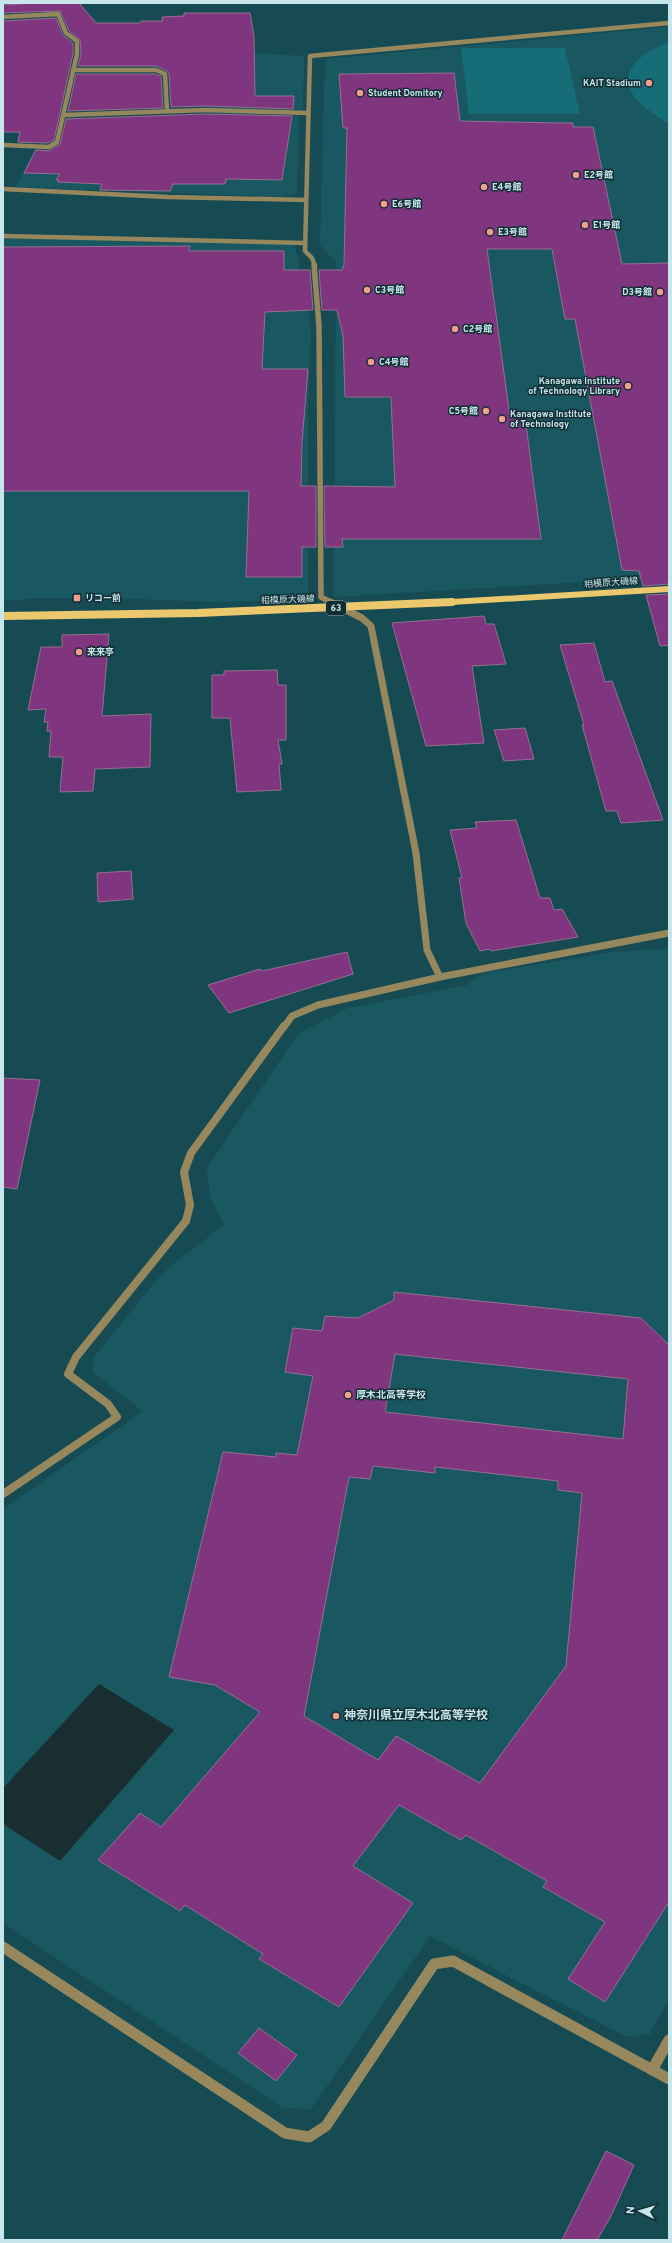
<svg xmlns="http://www.w3.org/2000/svg" width="672" height="2243" viewBox="0 0 672 2243" font-family="Overpass,'Noto Sans JP',sans-serif">
<style>
.built{fill:#195861}
.green{fill:#166c77}
.water{fill:#192e31}
.building{fill:#80367e;stroke:#956f92;fill-rule:evenodd}
.lines{fill:none;stroke-linecap:round;stroke-linejoin:round}
.street-far4{stroke:#97875d;stroke-width:4.5}
.street-far3{stroke:#97875d;stroke-width:5.5}
.street-far2{stroke:#97875d;stroke-width:7}
.street-far1{stroke:#97875d;stroke-width:8}
.street{stroke:#97875d;stroke-width:11}
.primary-far1{stroke:#ebc86d;stroke-width:6}
.primary{stroke:#ebc86d;stroke-width:8}
.poi-dot{fill:#f59c90;stroke:#122e33;stroke-width:1.5}
.labels{text-anchor:middle;dominant-baseline:central;stroke-width:3;stroke-linejoin:round;paint-order:stroke}
.far-poi-label{font-size:9px;font-weight:bold;fill:#c6e6eb;stroke:#122e33;text-anchor:start}
.far-street-label{font-size:9px;fill:#c6e6eb;stroke:#122e33}
.shield{fill:#122e33;stroke:#90afb4;stroke-width:1}
.shield-label{font-size:9px;font-weight:bold;fill:#c6e6eb}
.poi-label{font-size:10px;font-weight:bold;fill:#c6e6eb;stroke:#122e33;text-anchor:start}
.near-poi-label{font-size:12px;font-weight:bold;fill:#c6e6eb;stroke:#122e33;text-anchor:start}
</style>
<rect width="100%" height="100%" fill="#174b53"/>
<g class="built">
<polygon points="669,27 669,577 334,597 336,262 320,245 325,59"/>
<polygon points="222,51 304,56 303,109 297,111 214,108 207,52"/>
<polygon points="212,112 299,116 297,193 284,197 16,187 35,148 55,149 206,138"/>
<polygon points="3,238 287,244 295,246 311,327 308,404 308,594 298,600 215,602 110,598 39,598 3,601"/>
<polygon points="669,948 669,1999 649,2035 625,2036 430,1936 311,2109 283,2108 3,1923 3,1509 143,1411 93,1373 93,1358 156,1281 173,1264 224,1225 210,1197 207,1168 298,1034 348,1008 467,985 483,973 613,952"/>
</g>
<g class="green">
<path d="M669 42V124C656 115 637 105 630 89 620 65 652 48 669 42Z"/>
<polygon points="461,48 565,48 580,114 469,114"/>
</g>
<polygon class="water" points="99,1684 174,1730 60,1861 3,1824 3,1788"/>
<g class="building">
<polygon points="33,3 79,3 96,23 140,23 141,21 163,21 162,17 184,16 184,13 250,13 254,36 255,96 294,96 293,109 205,106 171,107 169,74 167,71 156,66 78,66 81,54 80,40 69,31 60,11 3,13 3,5"/>
<polygon points="56,18 63,35 73,43 73,54 54,140 48,143 18,142 20,132 3,132 3,21"/>
<polygon points="454,73 460,121 561,123 573,123 573,127 593,127 622,264 669,263 669,584 643,586 639,571 622,570 575,319 565,319 552,249 487,249 510,417 525,417 541,539 342,539 343,547 325,547 324,486 395,487 391,397 345,397 343,336 337,310 322,310 319,270 342,270 344,265 347,128 343,128 339,74"/>
<polygon points="76,74 155,74 161,76 163,108 68,111"/>
<polygon points="205,114 292,116 282,180 226,179 225,184 173,184 170,191 100,190 102,184 58,182 59,180 56,180 60,174 24,173 36,150 49,151 60,144 66,119"/>
<polygon points="190,246 189,251 284,251 284,270 310,270 313,310 265,312 262,369 308,369 302,443 301,486 316,486 316,547 302,547 302,577 246,577 249,491 3,491 3,247"/>
<polygon points="669,594 669,645 660,646 646,595"/>
<polygon points="484,616 486,624 494,624 506,664 472,666 484,743 426,746 392,623"/>
<polygon points="109,634 102,716 151,714 150,767 95,769 93,791 60,792 63,757 49,757 51,731 47,731 48,722 44,722 46,709 28,710 41,647 62,647 62,635"/>
<polygon points="594,643 605,682 612,681 663,820 621,823 617,811 606,811 582,725 584,725 560,645"/>
<polygon points="277,670 278,685 286,685 286,740 278,740 282,764 279,764 281,790 237,792 230,718 212,718 212,675 224,675 224,671"/>
<polygon points="525,728 534,759 504,761 494,730"/>
<polygon points="516,820 540,898 550,898 554,910 562,909 578,937 491,951 490,949 480,951 466,923 459,878 462,878 450,830 477,828 475,822"/>
<polygon points="131,871 133,899 98,902 97,873"/>
<polygon points="347,952 353,974 229,1013 208,985 260,969 262,971"/>
<polygon points="3,1078 40,1080 17,1189 3,1187"/>
<path d="M394 1292 641 1318 669 1345V1902L605 2002 568 1979 605 1922 543 1887 547 1881 466 1835 461 1840 399 1805 353 1866 413 1903 339 2007 259 1959 263 1954 185 1905 180 1911 98 1860 140 1813 161 1827 260 1712 215 1685 169 1677 223 1452 276 1457V1453L297 1455 313 1376 285 1372 293 1328 322 1331 325 1316 358 1318 394 1300ZM395 1354 628 1379 623 1439 385 1412ZM373 1466 435 1473V1467L558 1481V1490L582 1493 566 1666 480 1783 396 1736 378 1760 304 1716 349 1477 370 1479Z"/>
<polygon points="259,2028 297,2055 276,2081 238,2053"/>
<polygon points="606,2151 634,2165 611,2216 597,2240 562,2240"/>
</g>
<g class="lines">
<g class="street-far4">
<polyline points="3,17 58,14 66,33 77,41 77,54 57,142 49,147 3,145"/>
<polyline points="73,70 156,70 165,74 167,111"/>
<polyline points="65,115 205,110 308,113"/>
<polyline points="3,189 168,197 306,200"/>
<polyline points="3,236 305,243"/>
<polyline points="315,266 312,258 305,251 310,56 669,23"/>
</g>
<polyline class="street-far3" points="314,265 319,326 321,597 332,603"/>
<g class="street-far2">
<polyline points="330,602 362,618 371,626 416,853 427,950 440,977"/>
<polyline points="284,1027 292,1016 318,1005 440,977 669,933"/>
</g>
<polyline class="street-far1" points="3,1494 117,1417 108,1404 68,1374 76,1357 186,1221 190,1205 184,1172 191,1153 284,1026"/>
<g class="street">
<polyline points="3,1947 285,2133 309,2137 326,2126 434,1964 453,1961 669,2079"/>
<polyline points="652,2070 669,2040"/>
</g>
<polyline class="primary-far1" points="435,603 669,589"/>
<polyline class="primary" points="3,616 198,613 452,602"/>
</g>
<g class="poi-dot">
<circle cx="649" cy="83" r="4"/>
<circle cx="360" cy="93" r="4"/>
<circle cx="576" cy="175" r="4"/>
<circle cx="484" cy="187" r="4"/>
<circle cx="384" cy="204" r="4"/>
<circle cx="585" cy="225" r="4"/>
<circle cx="490" cy="232" r="4"/>
<circle cx="367" cy="290" r="4"/>
<circle cx="660" cy="292" r="4"/>
<circle cx="455" cy="329" r="4"/>
<circle cx="371" cy="362" r="4"/>
<circle cx="628" cy="386" r="4"/>
<circle cx="486" cy="411" r="4"/>
<circle cx="502" cy="419" r="4"/>
<rect x="73" y="594" width="8" height="8" rx="2"/>
<circle cx="79" cy="652" r="4"/>
<circle cx="348" cy="1395" r="4"/>
<circle cx="336" cy="1716" r="4"/>
</g>
<g class="labels">
<g class="far-poi-label">
<text x="641" y="83" text-anchor="end">KAIT Stadium</text>
<text x="368" y="93">Student Domitory</text>
<text x="584" y="175">E2号館</text>
<text x="492" y="187">E4号館</text>
<text x="392" y="204">E6号館</text>
<text x="593" y="225">E1号館</text>
<text x="498" y="232">E3号館</text>
<text x="375" y="290">C3号館</text>
<text x="652" y="292" text-anchor="end">D3号館</text>
<text x="463" y="329">C2号館</text>
<text x="379" y="362">C4号館</text>
<text x="620" y="381" text-anchor="end">Kanagawa Institute<tspan x="620" dy="10">of Technology Library</tspan></text>
<text x="478" y="411" text-anchor="end">C5号館</text>
<text x="510" y="414">Kanagawa Institute<tspan x="510" dy="10">of Technology</tspan></text>
<text x="85" y="598">リコー前</text>
<text x="87" y="652">来来亭</text>
</g>
<g class="far-street-label">
<text transform="translate(611 583) rotate(-4)">相模原大磯線</text>
<text transform="translate(288 600) rotate(-2)">相模原大磯線</text>
</g>
<rect class="shield" x="326" y="601" width="20" height="14" rx="3"/>
<g class="shield-label">
<text x="336" y="608">63</text>
</g>
<g class="poi-label">
<text x="356" y="1395">厚木北高等学校</text>
</g>
<g class="near-poi-label">
<text x="344" y="1716">神奈川県立厚木北高等学校</text>
</g>
</g>
<rect width="672" height="2243" fill="none" stroke="#c6e6eb" stroke-width="8"/>
<g transform="translate(640 2211) rotate(275)" stroke="#122e33" stroke-width="3" paint-order="stroke">
<path d="M0-3L7 15L0 10L-7 15Z" fill="#c6e6eb"/>
<text y="-6" font-size="11" font-weight="bold" text-anchor="middle" fill="#c6e6eb">N</text>
</g>
</svg>
